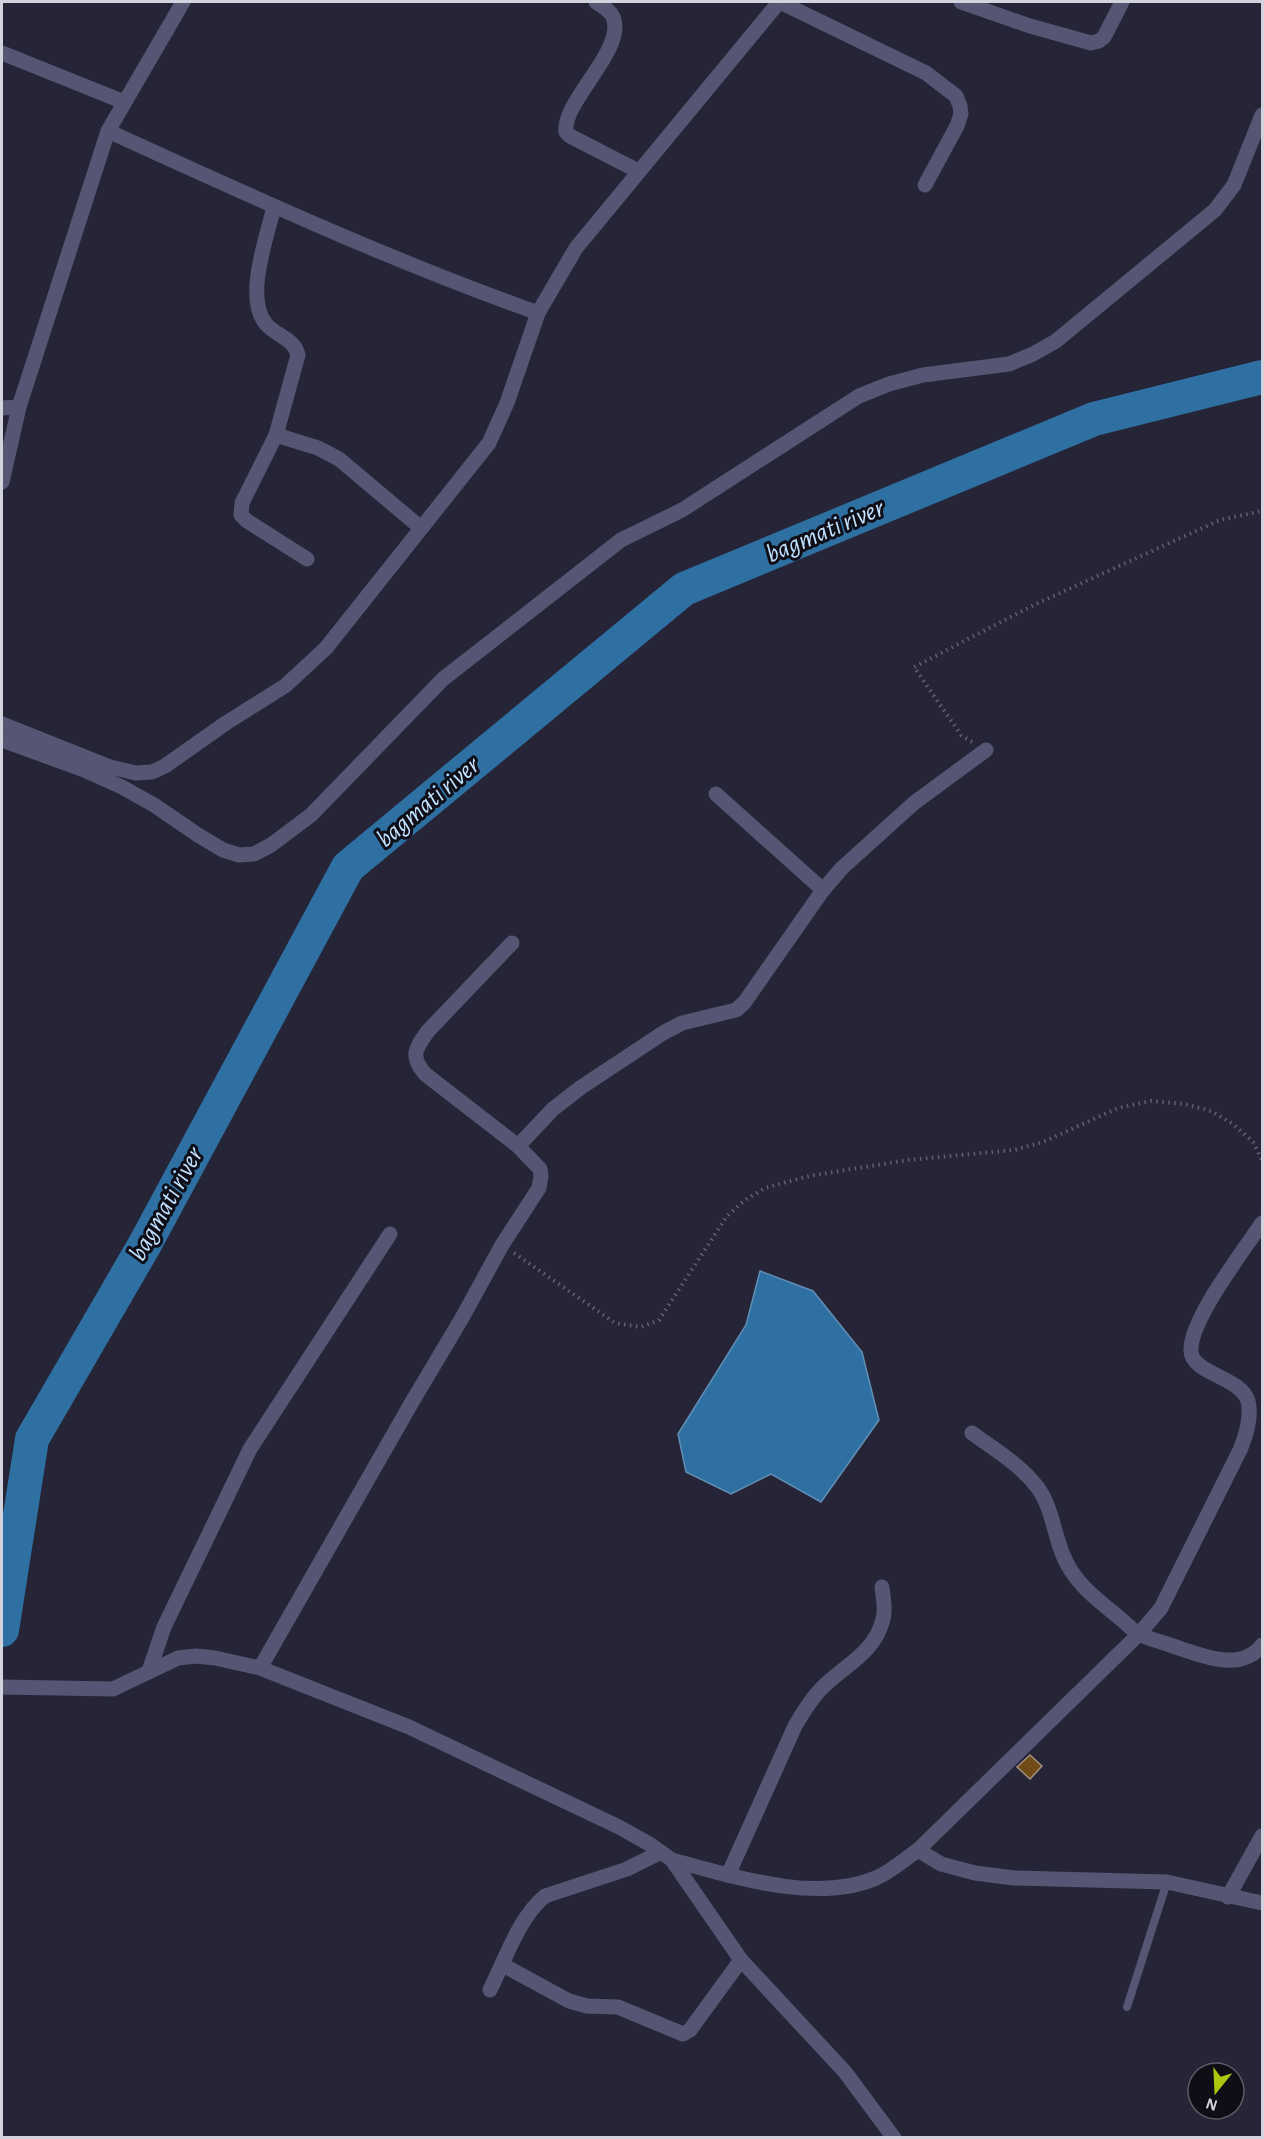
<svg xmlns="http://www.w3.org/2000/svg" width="1264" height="2139" viewBox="0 0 1264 2139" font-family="'Alegreya Sans',sans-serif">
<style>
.water{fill:#2f70a3;stroke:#608eb5;stroke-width:1.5}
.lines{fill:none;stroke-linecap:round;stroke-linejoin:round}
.river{stroke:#2f70a3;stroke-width:34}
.building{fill:#704b16;stroke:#a3927e;stroke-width:1.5}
.path{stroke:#626172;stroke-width:4;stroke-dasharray:1.5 4.5;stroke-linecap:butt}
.service{stroke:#555673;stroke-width:8}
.minor{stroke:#555673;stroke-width:15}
.labels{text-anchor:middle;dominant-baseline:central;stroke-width:6;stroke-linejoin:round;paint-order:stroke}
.water-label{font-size:26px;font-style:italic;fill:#c0e1ff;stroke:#0f0e17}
</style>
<rect width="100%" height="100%" fill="#262437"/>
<polygon class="water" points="760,1271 813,1291 862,1352 879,1420 821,1502 771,1474 731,1494 686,1472 678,1434 746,1325"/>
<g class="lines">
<polyline class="river" points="2,1630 32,1439 145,1244 348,867 684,589 1094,419 1262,377"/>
</g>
<polygon class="building" points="1030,1755 1042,1766 1030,1779 1017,1767"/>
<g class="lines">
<g class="path">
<polyline points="972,742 961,735 914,667 1036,604 1220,520 1262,511"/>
<polyline points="514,1253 615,1323 641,1327 659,1320 727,1216 745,1200 765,1188 809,1176 908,1160 1014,1150 1043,1142 1118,1108 1151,1101 1184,1104 1211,1111 1233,1124 1253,1142 1262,1160"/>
</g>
<polyline class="service" points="1127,2007 1167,1882"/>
<g class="minor">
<path d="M596 2C602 6 610 10 613 17 627 49 562 101 566 132L570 136 638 171"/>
<polyline points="780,2 926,73 956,96 960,106 961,114 957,126 925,185"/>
<polyline points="961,2 1030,26 1091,43 1099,41 1104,37 1122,2"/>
<polyline points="2,53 124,102"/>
<path d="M108 131C250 196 392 261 538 313"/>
<path d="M274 207C267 237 244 298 266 324 276 336 295 339 298 355L276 435 242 503 241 515 247 521 307 559"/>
<polyline points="2,408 19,407 108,131 183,2"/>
<polyline points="276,435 318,448 339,459 421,528"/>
<polyline points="2,482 19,407"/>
<polyline points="2,724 110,767 136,773 152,772 165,766 226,723 285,686 326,648 489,443 507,403 538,313 576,248 779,2"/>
<polyline points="2,740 84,770 122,787 154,805 198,835 223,850 239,855 254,854 271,845 311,815 443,679 621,540 682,510 859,396 889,384 923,375 1009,364 1033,354 1056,341 1215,210 1234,185 1262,115"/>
<polyline points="716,794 823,890"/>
<polyline points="518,1146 553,1109 580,1088 663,1033 682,1023 736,1010 744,1003 823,890 842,868 914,803 986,750"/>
<path d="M972 1433C995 1450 1021 1465 1038 1488 1055 1512 1054 1544 1070 1569 1083 1590 1103 1604 1122 1620 1127 1624 1133 1631 1139 1634 1148 1639 1160 1641 1170 1645 1198 1654 1240 1674 1262 1645"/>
<path d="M260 1668 412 1402 462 1318 502 1245 539 1188 541 1176 540 1169 518 1146 425 1074C410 1056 415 1049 428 1031L512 943"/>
<polyline points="149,1671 164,1627 250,1449 390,1234"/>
<polyline points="2,1687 113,1689 178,1658 196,1656 215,1658 260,1668 409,1727 619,1827 651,1845 672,1860 741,1960 845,2072 894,2138"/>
<polyline points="918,1850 941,1864 975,1873 1014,1878 1167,1882 1262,1903"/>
<path d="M672 1860C732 1876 816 1904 876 1878 890 1872 905 1859 918 1850L1139 1634 1161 1608 1240 1450C1246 1435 1252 1417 1248 1401 1241 1377 1192 1374 1191 1351 1189 1321 1244 1250 1262 1223"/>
<path d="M728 1875 795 1726C802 1714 809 1702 819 1691 841 1667 875 1654 883 1619 886 1610 883 1597 882 1587"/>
<polyline points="1228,1897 1262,1836"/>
<polyline points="503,1965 569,2001 587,2006 618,2007 683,2034 690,2030 741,1960"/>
<path d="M490 1990C505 1960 519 1917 545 1896L627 1869 661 1852"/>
</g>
</g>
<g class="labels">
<g class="water-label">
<text transform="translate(825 531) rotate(-23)">bagmati river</text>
<text transform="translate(428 802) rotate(-40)">bagmati river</text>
<text transform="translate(166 1204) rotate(-61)">bagmati river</text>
</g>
</g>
<rect width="1264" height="2139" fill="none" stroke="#d3d3e0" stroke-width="6"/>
<g transform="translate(1216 2091) rotate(198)"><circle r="28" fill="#0f0e17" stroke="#5d5d67" stroke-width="1.5"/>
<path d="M0-4.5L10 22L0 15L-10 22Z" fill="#adc60f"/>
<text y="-9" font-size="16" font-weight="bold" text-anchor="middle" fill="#d3d3e0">N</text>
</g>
</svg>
